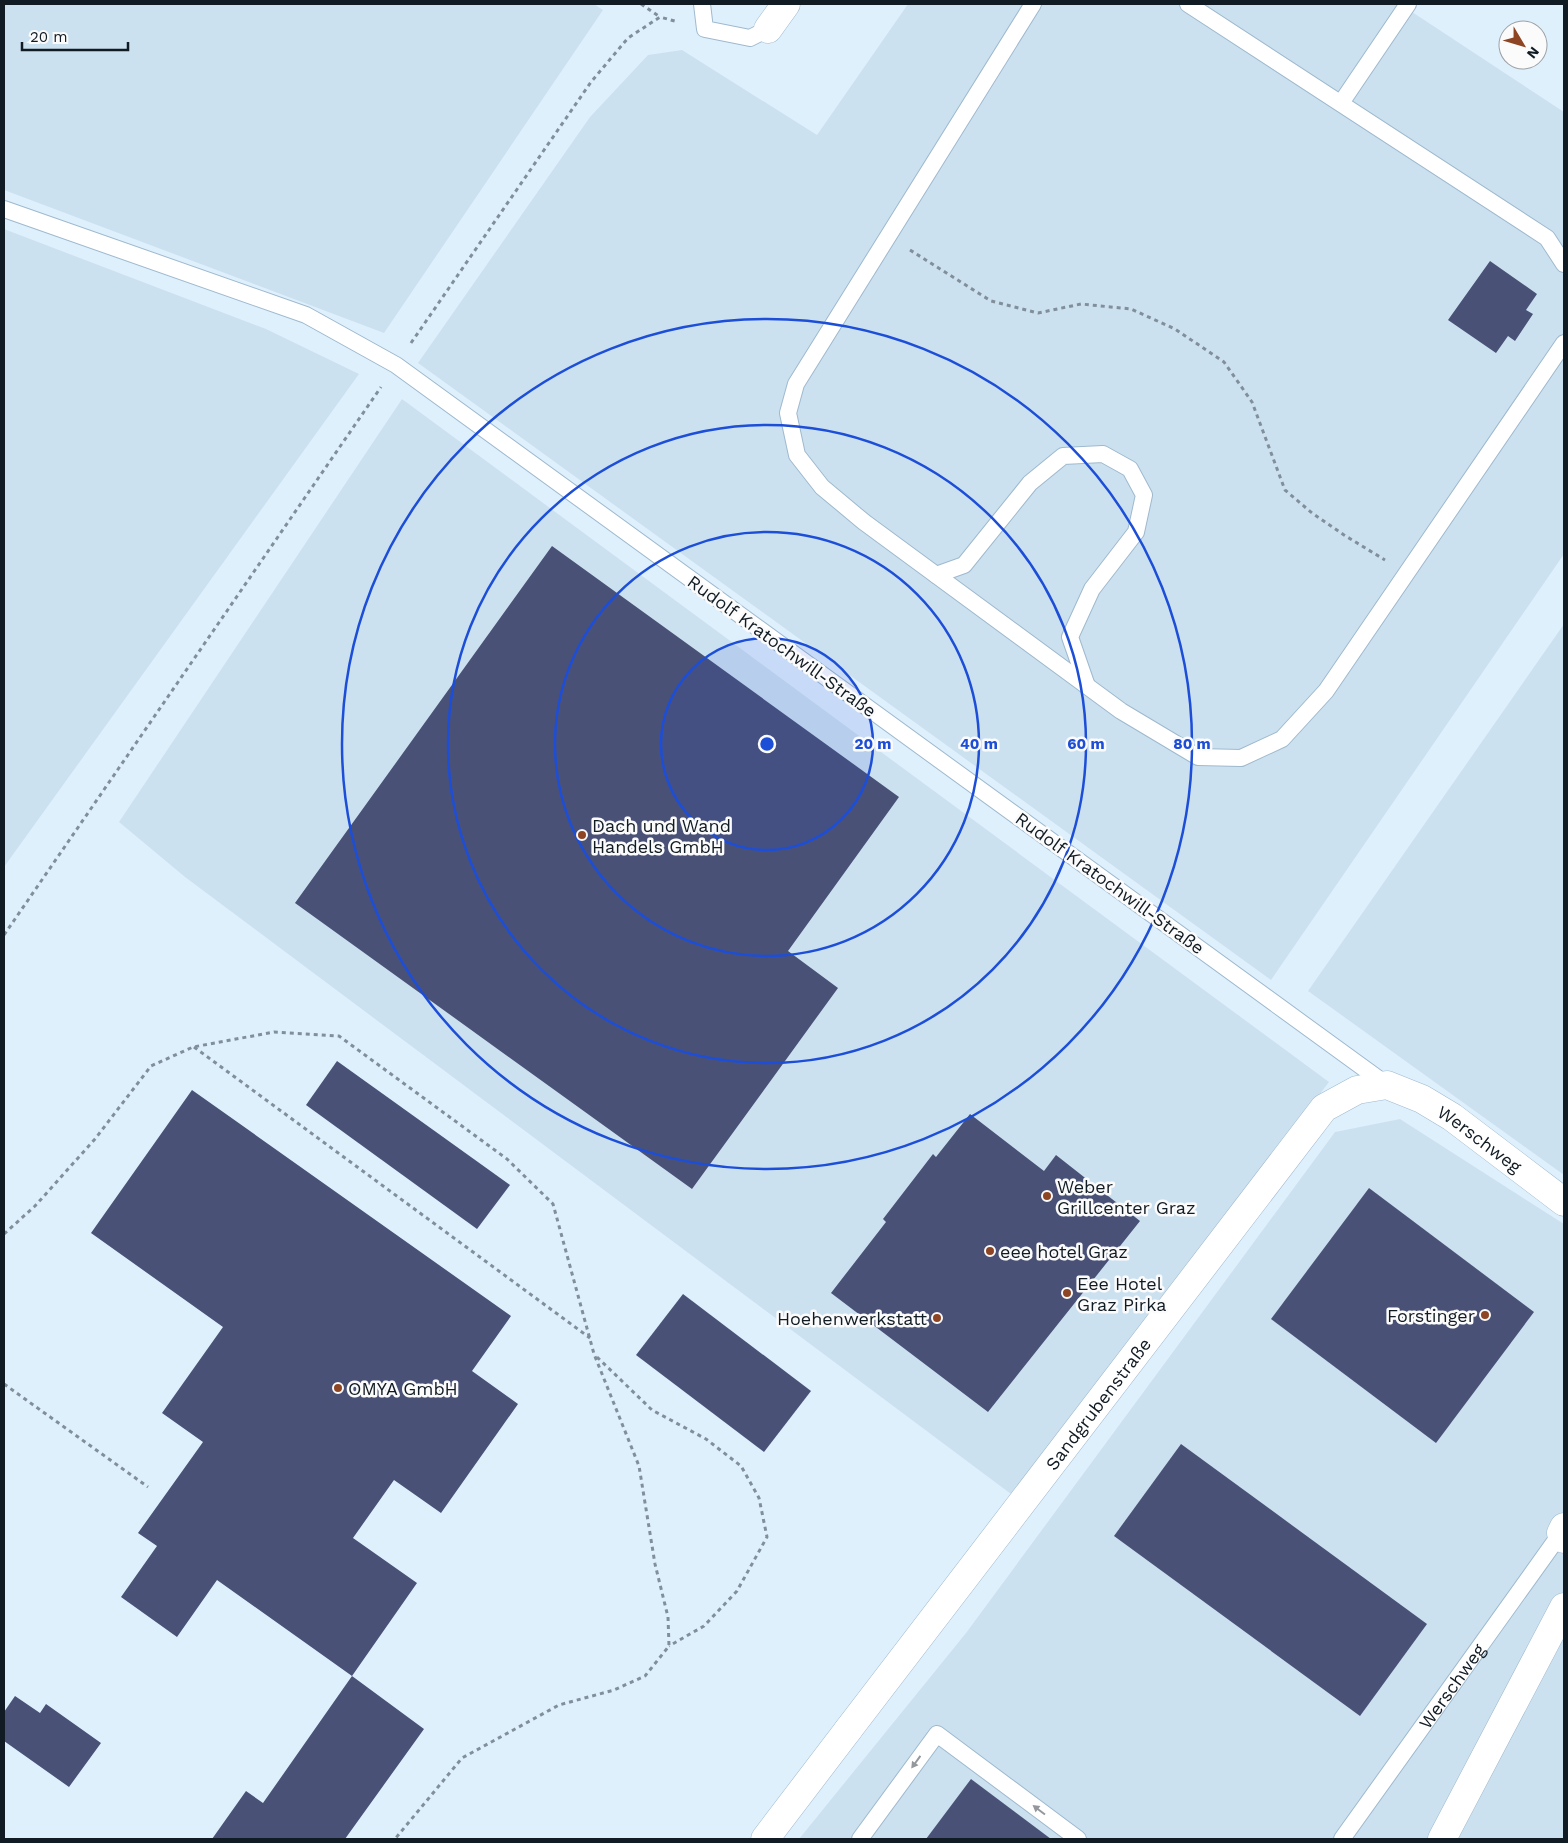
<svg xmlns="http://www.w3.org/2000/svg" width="1568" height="1843" viewBox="0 0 1568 1843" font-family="'Work Sans',sans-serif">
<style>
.built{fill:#cce1f0}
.building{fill:#495177}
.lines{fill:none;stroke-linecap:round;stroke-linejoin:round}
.lane-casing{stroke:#9eb9ce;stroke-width:18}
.street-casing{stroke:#9eb9ce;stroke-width:29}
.secondary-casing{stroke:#9eb9ce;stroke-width:29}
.path{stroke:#818f9a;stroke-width:3;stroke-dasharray:4 4;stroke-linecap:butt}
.lane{stroke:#fff;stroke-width:16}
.street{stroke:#fff;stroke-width:28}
.secondary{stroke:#fff;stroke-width:28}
.oneway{fill:#94989c}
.ring{fill:none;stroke:#1d4ed8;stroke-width:2.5}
.poi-dot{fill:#8d4524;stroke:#fbfbfb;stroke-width:2}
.labels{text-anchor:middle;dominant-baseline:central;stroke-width:5;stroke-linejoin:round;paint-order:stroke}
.street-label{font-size:18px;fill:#111b23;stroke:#fbfbfb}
.poi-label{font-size:18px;fill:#111b23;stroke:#fbfbfb;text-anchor:start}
.centre{fill:#1d4ed8;stroke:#fbfbfb;stroke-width:2.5}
.ring-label{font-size:15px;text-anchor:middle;font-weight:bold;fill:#1d4ed8;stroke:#fbfbfb;stroke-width:5;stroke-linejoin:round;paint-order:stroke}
</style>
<rect width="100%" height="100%" fill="#dff0fd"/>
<g class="built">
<polygon points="4,4 594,4 603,10 384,333 4,190"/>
<polygon points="908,4 1400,4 1564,112 1564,554 1271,980 418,363 590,117 648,55 682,50 817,135"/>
<polygon points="4,229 266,329 359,374 4,867"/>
<polygon points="402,399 1329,1082 1015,1497 185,877 119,822"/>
<polygon points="1564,624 1564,1175 1308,991"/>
<polygon points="1400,1119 1564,1224 1564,1839 799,1839 966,1633 1335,1132"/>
</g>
<g class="building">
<polygon points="1490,261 1537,294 1526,310 1533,314 1515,341 1508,336 1496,353 1448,320"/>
<polygon points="552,546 899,797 788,951 838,988 692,1189 295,903"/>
<polygon points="337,1061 510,1185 477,1229 306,1105"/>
<polygon points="192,1090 511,1316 472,1371 518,1404 441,1513 394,1480 353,1538 417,1583 352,1676 217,1580 177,1637 121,1597 157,1546 138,1533 203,1442 162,1413 223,1327 91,1233"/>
<polygon points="970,1114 1044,1171 1056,1155 1140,1221 988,1412 831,1293 886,1222 883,1219 933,1154 936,1157"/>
<polygon points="1369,1188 1534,1312 1436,1443 1271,1319"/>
<polygon points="683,1294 811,1391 764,1452 636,1355"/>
<polygon points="1181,1444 1427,1624 1360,1716 1114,1536"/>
<polygon points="352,1676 424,1729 345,1839 212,1839 246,1791 263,1803"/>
<polygon points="15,1696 40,1713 46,1704 101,1743 69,1787 4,1741 4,1712"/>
<polygon points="971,1779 1051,1839 926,1839"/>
</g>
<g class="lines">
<defs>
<g id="lane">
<polyline points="702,4 705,29 750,38 768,29"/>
<polyline points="1033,4 796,384 788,413 797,455 822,487 864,522 1121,711 1198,757 1241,758 1282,739 1326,691 1564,343"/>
<polyline points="1188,4 1547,238 1564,264"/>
<polyline points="1341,103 1408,4"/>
<polyline points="4,209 306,315 396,365 1387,1085"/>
<polyline points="936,575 964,565 1030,483 1063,456 1103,454 1130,469 1144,495 1136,532 1092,589 1070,637 1087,686"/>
<polyline points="860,1839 937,1734 1078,1839"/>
<path id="s1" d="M1342 1839 1561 1533"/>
</g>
<g id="street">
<polyline points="768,29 786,4"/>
<polyline points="1564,1527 1561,1533 1564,1539"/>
<polyline points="765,1839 848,1730"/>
<polyline points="1442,1839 1564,1607"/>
</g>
<g id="secondary">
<path id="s2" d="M848 1730 1324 1108 1357 1090 1387 1085 1422 1099 1452 1117 1564 1202"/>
</g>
</defs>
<use href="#lane" class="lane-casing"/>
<use href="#street" class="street-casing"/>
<use href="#secondary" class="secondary-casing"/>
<g class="path">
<polyline points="641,4 660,17"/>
<polyline points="910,250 991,301 1038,313 1081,304 1131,309 1175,329 1224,362 1252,402 1285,490 1312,513 1344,535 1385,560"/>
<polyline points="411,343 591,82 628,38 660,17 678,22"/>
<polyline points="4,935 381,387"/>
<polyline points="194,1047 590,1338"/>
<polyline points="4,1234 35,1206 95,1139 151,1066 193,1047 274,1032 339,1036 507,1159 553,1204 594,1354 639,1466 655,1564 668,1617 669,1646 645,1676 614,1690 559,1705 462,1758 395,1839"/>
<polyline points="597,1357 652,1410 706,1439 741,1466 759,1498 767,1537 737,1591 704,1626 669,1646"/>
<polyline points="4,1384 148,1487"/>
</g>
<use href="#lane" class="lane"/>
<use href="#street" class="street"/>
<use href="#secondary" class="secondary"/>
</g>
<defs><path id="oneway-solid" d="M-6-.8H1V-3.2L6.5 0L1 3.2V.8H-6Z" transform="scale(1.25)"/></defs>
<g class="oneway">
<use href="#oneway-solid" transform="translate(916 1762) rotate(126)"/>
<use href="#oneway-solid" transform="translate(1039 1810) rotate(-143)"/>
</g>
<circle cx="767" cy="744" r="106" fill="#1d4ed8" fill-opacity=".12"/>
<g class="ring">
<circle cx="767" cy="744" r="106"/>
<circle cx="767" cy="744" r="212"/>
<circle cx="767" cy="744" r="319"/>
<circle cx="767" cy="744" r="425"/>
</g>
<g class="poi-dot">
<circle cx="582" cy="835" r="5"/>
<circle cx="1047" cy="1196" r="5"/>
<circle cx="990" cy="1251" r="5"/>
<circle cx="1067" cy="1293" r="5"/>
<circle cx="1485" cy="1315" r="5"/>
<circle cx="937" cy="1318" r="5"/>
<circle cx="338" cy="1388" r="5"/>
</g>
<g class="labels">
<g class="street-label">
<text transform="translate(782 646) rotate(36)">Rudolf Kratochwill-Straße</text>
<text transform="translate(1110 883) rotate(36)">Rudolf Kratochwill-Straße</text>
<text stroke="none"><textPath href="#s2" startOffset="959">Werschweg</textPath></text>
<text stroke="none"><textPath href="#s2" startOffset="411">Sandgrubenstraße</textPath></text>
<text stroke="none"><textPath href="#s1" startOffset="188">Werschweg</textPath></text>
</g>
<g class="poi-label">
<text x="592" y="825">Dach und Wand<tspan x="592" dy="21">Handels GmbH</tspan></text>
<text x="1057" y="1186">Weber<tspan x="1057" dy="21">Grillcenter Graz</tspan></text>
<text x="1000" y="1251">eee hotel Graz</text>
<text x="1077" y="1283">Eee Hotel<tspan x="1077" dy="21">Graz Pirka</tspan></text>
<text x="1475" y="1315" text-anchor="end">Forstinger</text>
<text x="927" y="1318" text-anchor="end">Hoehenwerkstatt</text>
<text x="348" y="1388">OMYA GmbH</text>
</g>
</g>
<circle cx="767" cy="744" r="8" class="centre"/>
<g class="ring-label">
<text x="873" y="749">20 m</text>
<text x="979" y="749">40 m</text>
<text x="1086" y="749">60 m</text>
<text x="1192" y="749">80 m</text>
</g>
<rect width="1568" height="1843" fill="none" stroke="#111b23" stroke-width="10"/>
<g transform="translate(1523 45) rotate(128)"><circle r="24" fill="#fbfbfb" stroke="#9da1a5"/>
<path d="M0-4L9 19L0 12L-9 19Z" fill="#8d4524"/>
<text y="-8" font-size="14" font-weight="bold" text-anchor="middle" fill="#111b23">N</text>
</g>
<path d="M22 42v8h106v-8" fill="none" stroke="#111b23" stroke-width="2.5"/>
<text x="30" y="42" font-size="15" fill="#111b23" stroke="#fbfbfb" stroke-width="4" paint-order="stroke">20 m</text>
</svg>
